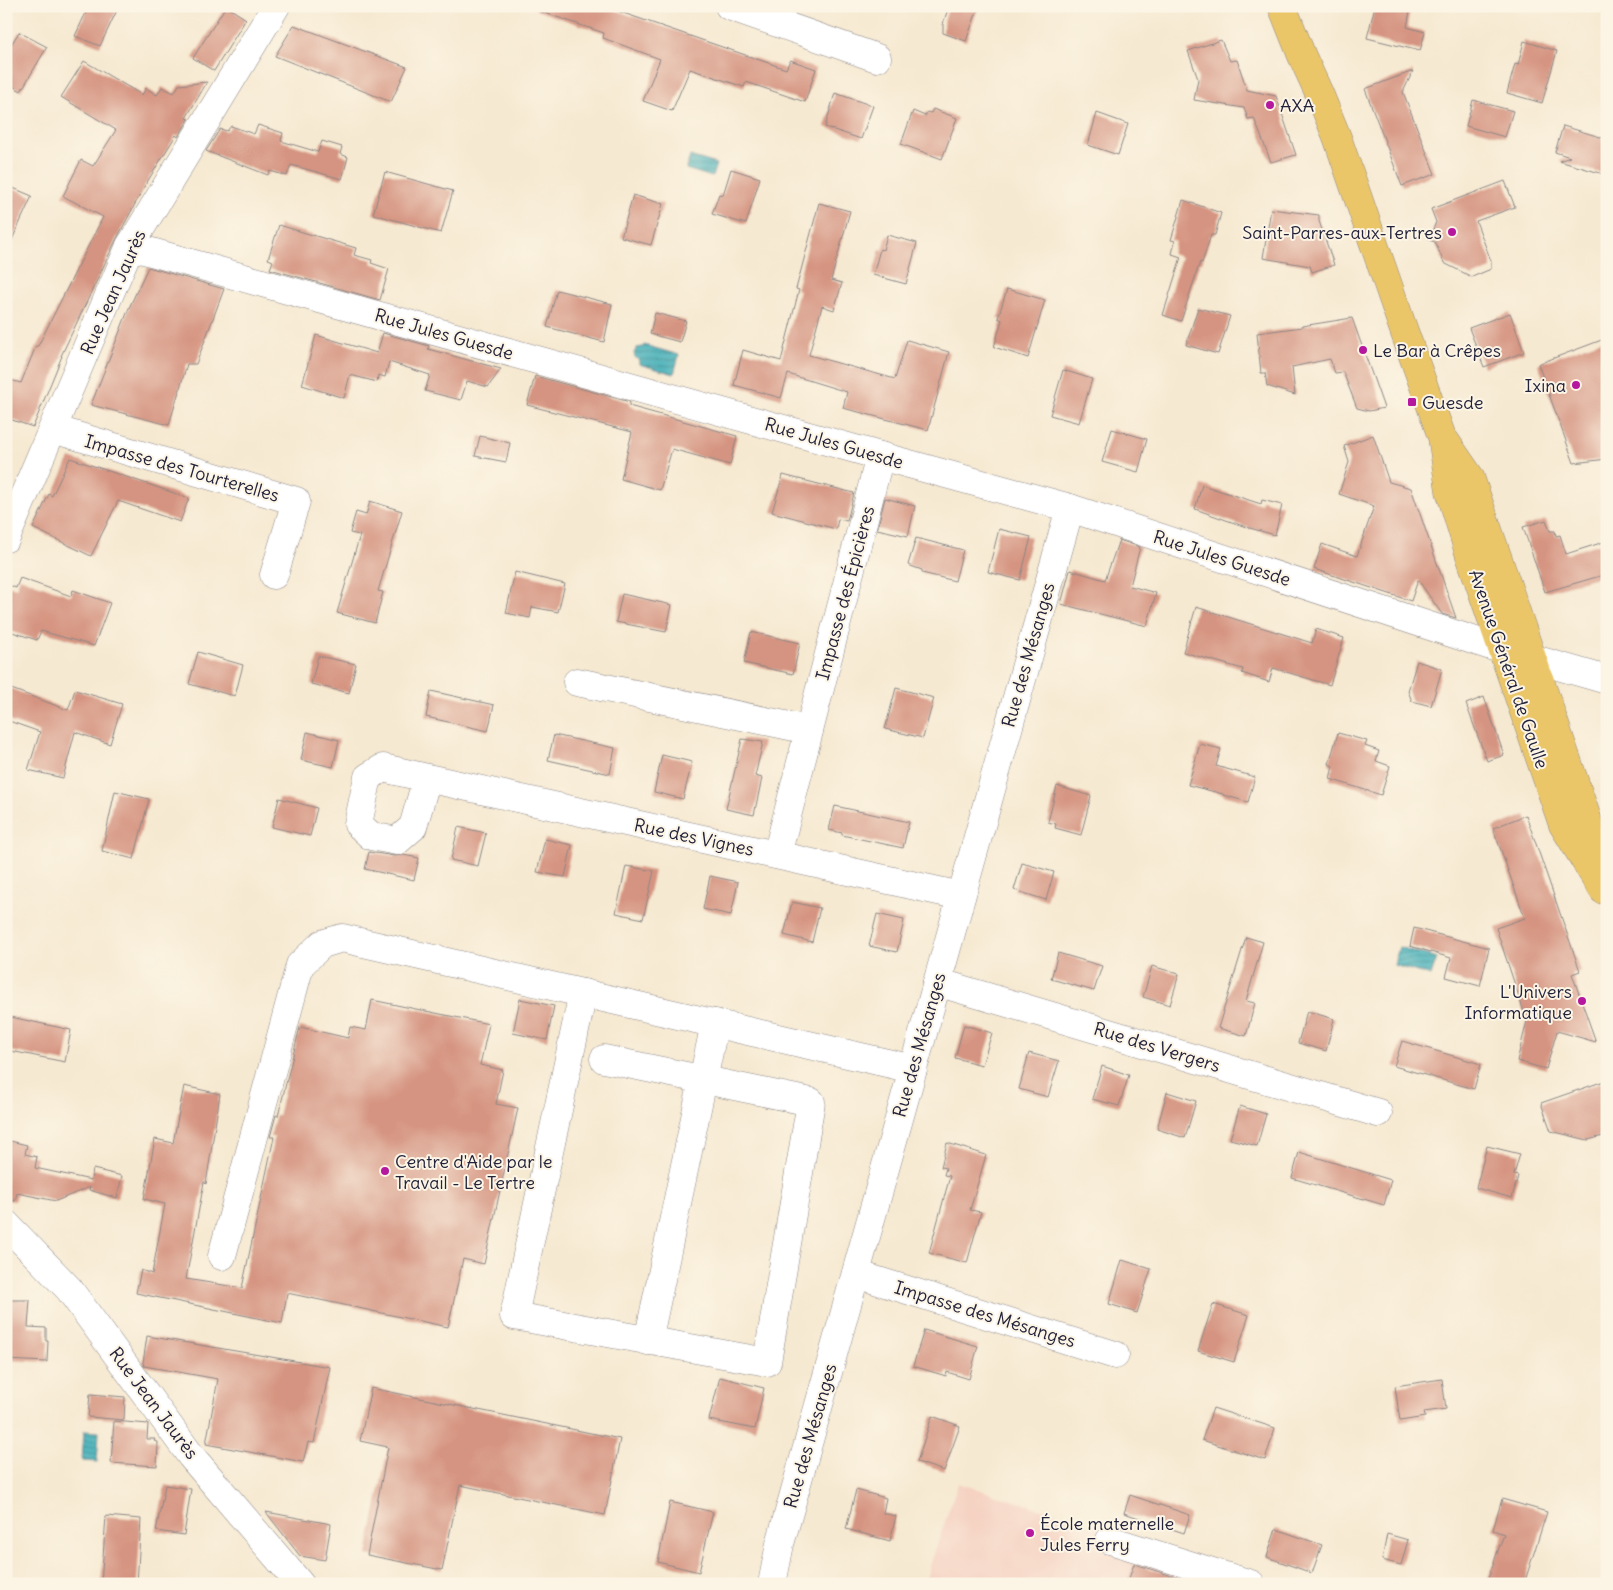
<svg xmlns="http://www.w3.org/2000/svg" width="1613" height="1590" viewBox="0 0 1613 1590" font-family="Delius,sans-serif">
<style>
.built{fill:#f5d2c2}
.water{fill:url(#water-rules);stroke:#2e6779}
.building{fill:#d59481}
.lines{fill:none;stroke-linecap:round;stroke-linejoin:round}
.minor-casing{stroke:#8c8686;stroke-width:29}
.major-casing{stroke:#8c8686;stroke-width:29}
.minor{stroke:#fff;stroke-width:28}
.major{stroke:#ebc669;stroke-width:28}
.poi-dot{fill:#b5179e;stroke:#fcf5e5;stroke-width:2}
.labels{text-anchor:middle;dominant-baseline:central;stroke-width:4;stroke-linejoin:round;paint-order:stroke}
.poi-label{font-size:18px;fill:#22223b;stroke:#fcf5e5;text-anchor:start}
.street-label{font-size:18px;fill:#22223b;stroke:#fcf5e5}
</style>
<defs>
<pattern id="water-rules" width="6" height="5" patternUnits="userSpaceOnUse" patternTransform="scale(1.25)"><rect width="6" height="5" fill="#3bacb7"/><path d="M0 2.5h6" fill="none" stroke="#318c96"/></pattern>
</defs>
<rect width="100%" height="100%" fill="#fcf5e5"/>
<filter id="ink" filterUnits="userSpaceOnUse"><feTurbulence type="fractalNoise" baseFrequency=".02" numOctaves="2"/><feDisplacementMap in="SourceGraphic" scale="10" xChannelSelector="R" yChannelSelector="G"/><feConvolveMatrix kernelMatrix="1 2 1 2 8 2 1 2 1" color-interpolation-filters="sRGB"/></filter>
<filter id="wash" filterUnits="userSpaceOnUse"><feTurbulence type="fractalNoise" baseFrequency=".0096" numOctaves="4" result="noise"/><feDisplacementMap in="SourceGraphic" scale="20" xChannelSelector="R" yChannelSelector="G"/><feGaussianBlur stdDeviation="1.12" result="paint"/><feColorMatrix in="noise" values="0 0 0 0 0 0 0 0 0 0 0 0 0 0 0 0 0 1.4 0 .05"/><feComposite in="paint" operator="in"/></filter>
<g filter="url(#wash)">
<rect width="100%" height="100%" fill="#f6e9d1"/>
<polygon class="built" points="958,1483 1279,1584 924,1584"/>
<g class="water">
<polygon points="690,156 716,164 712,177 686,169"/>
<polygon points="644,345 679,355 674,374 639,364 639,361 635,357 634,353 637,348 643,347"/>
<polygon points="1399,947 1437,958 1431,976 1394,965"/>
<polygon points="84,1431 99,1432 97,1462 82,1461"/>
</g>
<g id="blocks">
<g class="building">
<polygon points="89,6 119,6 100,46 75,36"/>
<polygon points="226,6 246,19 214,71 193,58"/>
<polygon points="537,6 603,6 786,69 790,60 816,69 805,102 746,82 744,87 690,69 672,111 643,101 660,59 603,38 604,33 536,10"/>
<polygon points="949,6 979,6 966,41 943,33 943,24"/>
<polygon points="1375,6 1411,6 1407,27 1425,32 1420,51 1367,38"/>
<polygon points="294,25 407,67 391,102 275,56"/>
<polygon points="19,32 47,47 21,91 6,82 6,53"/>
<polygon points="1221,40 1230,61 1237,60 1247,90 1276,96 1296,155 1271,162 1254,118 1248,119 1244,108 1194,100 1198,79 1188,51"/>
<polygon points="1524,41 1557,51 1542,103 1507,93 1515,64 1518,65"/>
<polygon points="84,61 142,95 146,88 157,95 162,87 174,93 179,85 207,82 186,118 189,119 178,137 176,135 144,187 116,240 61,356 62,356 33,427 6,418 6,379 21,383 36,346 38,346 103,217 63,196 81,160 93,166 116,130 61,97"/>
<polygon points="1413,71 1403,92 1435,174 1402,186 1365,89"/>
<polygon points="835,93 873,106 861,139 825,127"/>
<polygon points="1473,100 1513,111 1505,137 1466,126"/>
<polygon points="933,109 957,118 942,159 901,144 913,111 925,116 927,112 931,113"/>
<polygon points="1097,113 1128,124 1118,155 1088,145"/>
<polygon points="258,125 283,133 281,141 318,152 322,141 342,147 340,154 348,157 342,179 291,165 287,176 270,171 268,175 206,151 220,129 227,131 231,126 254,134"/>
<polygon points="1563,126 1607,139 1607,175 1559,161 1570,157 1555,152"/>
<polygon points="731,169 760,178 746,224 712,214 719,194 723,195"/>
<polygon points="385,172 453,191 441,233 373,214"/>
<polygon points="1505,181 1515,207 1476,221 1491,261 1491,269 1472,277 1444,263 1435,242 1429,240 1436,222 1431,209"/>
<polygon points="6,185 32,196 6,253"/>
<polygon points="633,195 663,204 651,245 621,237"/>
<polygon points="1183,200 1221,213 1215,235 1211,235 1202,263 1200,262 1181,321 1163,315 1181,257 1172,254 1175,241 1171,240"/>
<polygon points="819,203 850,211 831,280 842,283 834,310 822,306 809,355 895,379 907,340 949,352 928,430 843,408 847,392 788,374 781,398 734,385 743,350 781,361 799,290 796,289"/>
<polygon points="1271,209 1319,215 1319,221 1334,265 1312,272 1310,266 1263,258"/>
<polygon points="279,225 356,248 354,255 372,260 371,263 389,269 380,300 270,269 273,261 268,259"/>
<polygon points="887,235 917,243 906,284 873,275 880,249 883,250"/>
<polygon points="148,267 224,289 196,364 187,364 169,425 91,405 129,308"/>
<polygon points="1007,289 1045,300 1028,358 994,347 1002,320 998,318"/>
<polygon points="557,290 612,304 604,342 547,327"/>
<polygon points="1198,308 1230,316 1218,354 1186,345"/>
<polygon points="655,313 686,321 680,342 650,334"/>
<polygon points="1510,313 1524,352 1484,367 1469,328"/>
<polygon points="1352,318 1384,408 1369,411 1357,408 1343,372 1335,373 1330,359 1292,367 1295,395 1267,386 1265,373 1261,373 1257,333 1302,327 1302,326"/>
<polygon points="383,333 429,346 428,349 501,369 488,387 467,381 461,400 425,391 430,375 389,362 385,377 378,375 377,382 350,375 344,398 302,385 316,335 377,353"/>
<polygon points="1607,338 1607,459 1574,463 1538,364"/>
<polygon points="1063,370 1092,379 1079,423 1050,415"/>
<polygon points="535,376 630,402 629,406 737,436 730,465 672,449 660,490 621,479 632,432 527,405"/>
<polygon points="1112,429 1147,439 1138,472 1102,462"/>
<polygon points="1373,435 1389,482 1411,488 1456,618 1442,614 1418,580 1411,601 1314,569 1322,544 1357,556 1374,506 1339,494 1349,462 1344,446"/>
<polygon points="480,436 510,443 506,462 475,456"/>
<polygon points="70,458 189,498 180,522 118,501 91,556 33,528 49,494 52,496"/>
<polygon points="783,475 854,493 847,521 838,519 836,529 772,512"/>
<polygon points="1202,485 1261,504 1262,500 1282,505 1275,535 1246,527 1195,509"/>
<polygon points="885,498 915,506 908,536 877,529"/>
<polygon points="370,501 402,511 378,591 383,592 375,623 337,613 360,535 350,533 353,522 356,512 366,515"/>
<polygon points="1546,520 1550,531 1555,531 1556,536 1560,535 1566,554 1607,541 1607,574 1545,592 1523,527"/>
<polygon points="999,529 1031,537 1020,580 988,572"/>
<polygon points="916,538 963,550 955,581 922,573 922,570 908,565"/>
<polygon points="1119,540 1140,547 1130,586 1156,593 1147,626 1061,604 1070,570 1105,580"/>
<polygon points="515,572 565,584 558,612 532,607 530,618 506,613"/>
<polygon points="20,578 71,596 73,590 110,603 94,646 41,631 37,640 6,630 6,584 16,588"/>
<polygon points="622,594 672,605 666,632 616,622"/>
<polygon points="1196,607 1312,643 1316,629 1344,638 1330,685 1273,668 1269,682 1242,673 1243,669 1183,652"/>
<polygon points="751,632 800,643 793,674 744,663"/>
<polygon points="198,652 243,665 235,696 189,684"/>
<polygon points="318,656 356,664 349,693 311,684"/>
<polygon points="1417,661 1442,669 1431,706 1412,701 1408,691"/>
<polygon points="6,687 68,710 75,690 122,704 110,744 75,732 63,778 28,770 40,732 6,720"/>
<polygon points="896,688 934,698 923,738 885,729"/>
<polygon points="431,691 494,705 488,731 426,717"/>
<polygon points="1484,697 1504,755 1487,761 1466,704"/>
<polygon points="307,732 339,740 333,767 301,760"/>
<polygon points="1338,733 1367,741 1365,746 1379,751 1376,761 1390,766 1381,795 1330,779 1333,766 1329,764"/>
<polygon points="554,735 615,748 610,774 548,760"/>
<polygon points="742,739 763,742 755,776 762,778 754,815 726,809"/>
<polygon points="1200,744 1221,749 1216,766 1255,777 1248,802 1223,795 1223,794 1188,785"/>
<polygon points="662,755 692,762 683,799 654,792"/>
<polygon points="1057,786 1091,796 1081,835 1055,828 1056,824 1048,822"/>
<polygon points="115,791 149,799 134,859 102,851"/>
<polygon points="279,798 317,808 310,836 272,827"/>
<polygon points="835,806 909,822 903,848 842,835 842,833 829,830"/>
<polygon points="1526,815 1580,971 1572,974 1596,1042 1557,1031 1546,1069 1517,1061 1527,1021 1496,928 1525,918 1493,828"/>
<polygon points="458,827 486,833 478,866 451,860"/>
<polygon points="545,839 572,845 565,877 537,872"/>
<polygon points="369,852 394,856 403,855 419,858 414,880 365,869"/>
<polygon points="1022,863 1054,872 1046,900 1014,890"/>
<polygon points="626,866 654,871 643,919 616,913"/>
<polygon points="710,876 738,882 731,915 703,909"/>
<polygon points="792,902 820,908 812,942 784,935"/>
<polygon points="877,914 904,920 897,952 869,946"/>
<polygon points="1414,928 1489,948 1480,986 1446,977 1451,958 1410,946"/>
<polygon points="1246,937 1263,942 1246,1001 1255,1003 1246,1036 1218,1028"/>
<polygon points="1058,953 1102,966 1094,991 1051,979"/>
<polygon points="1152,966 1179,974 1170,1005 1143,997"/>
<polygon points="520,999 554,1006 547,1040 513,1033"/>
<polygon points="372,1000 489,1024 480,1065 503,1070 496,1104 518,1108 484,1264 463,1259 448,1327 287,1293 282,1323 136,1293 141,1270 152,1274 165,1204 144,1199 155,1139 173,1143 184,1086 220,1094 206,1184 204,1182 186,1279 242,1288 274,1137 270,1137 276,1115 278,1116 300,1027 348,1038 350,1027 366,1030"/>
<polygon points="1307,1011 1334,1019 1326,1051 1298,1043"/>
<polygon points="6,1016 71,1030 65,1062 6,1050"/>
<polygon points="964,1025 992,1033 982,1065 955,1058"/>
<polygon points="1402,1041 1481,1064 1474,1089 1394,1066"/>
<polygon points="1029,1053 1059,1061 1048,1097 1019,1089"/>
<polygon points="1102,1066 1129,1075 1119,1106 1092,1099"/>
<polygon points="1607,1080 1607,1135 1588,1140 1551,1131 1541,1103"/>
<polygon points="1167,1092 1196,1101 1185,1138 1157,1129"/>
<polygon points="1240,1106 1266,1114 1257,1146 1230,1139"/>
<polygon points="6,1140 27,1145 25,1154 37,1157 35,1168 91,1180 93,1169 122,1176 117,1198 89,1190 90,1187 56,1201 17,1193 15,1201 6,1200"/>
<polygon points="947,1143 986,1155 970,1210 981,1212 967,1263 929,1253 950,1176 944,1175 946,1168 941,1167"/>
<polygon points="1487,1146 1520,1154 1514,1175 1518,1176 1512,1198 1476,1188"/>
<polygon points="1299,1152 1391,1180 1384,1205 1292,1178"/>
<polygon points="1122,1260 1151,1269 1137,1313 1109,1304"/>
<polygon points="8,1300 30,1300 28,1327 46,1328 46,1341 48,1341 47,1362 6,1360"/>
<polygon points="1213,1304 1249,1315 1234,1362 1198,1351"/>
<polygon points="924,1330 978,1346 969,1379 947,1372 946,1376 913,1366"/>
<polygon points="147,1336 330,1367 314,1443 308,1442 303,1462 206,1444 218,1379 144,1366 143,1363"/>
<polygon points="720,1377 764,1388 755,1429 709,1420"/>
<polygon points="1442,1379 1446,1409 1424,1412 1425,1417 1400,1421 1395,1386"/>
<polygon points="371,1388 620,1439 605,1515 460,1485 442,1570 367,1555 388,1447 360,1441"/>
<polygon points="90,1394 125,1397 124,1420 88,1417"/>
<polygon points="1213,1408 1275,1428 1265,1460 1202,1440"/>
<polygon points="932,1416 960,1426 944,1471 917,1462"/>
<polygon points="114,1421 148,1424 147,1439 155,1439 154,1441 158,1442 157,1466 111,1463"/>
<polygon points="165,1485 191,1489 184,1535 156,1531"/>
<polygon points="856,1490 886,1498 883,1513 896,1516 890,1541 846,1529"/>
<polygon points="1130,1495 1190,1515 1184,1533 1124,1513"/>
<polygon points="1502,1499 1547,1512 1524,1584 1486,1584 1504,1534 1493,1530"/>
<polygon points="670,1502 713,1512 699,1572 658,1562"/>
<polygon points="266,1512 331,1524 325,1560 300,1556"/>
<polygon points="106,1516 141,1519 137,1584 101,1584"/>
<polygon points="1276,1529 1322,1545 1312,1573 1267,1557"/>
<polygon points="1387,1534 1408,1540 1401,1565 1382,1560"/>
<polygon points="1134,1564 1198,1584 1127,1584"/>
</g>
</g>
</g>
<g filter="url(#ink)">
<use href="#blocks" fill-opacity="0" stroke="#8c8686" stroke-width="1"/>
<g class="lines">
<defs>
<g id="minor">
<polyline points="729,6 877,58"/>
<polyline points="130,246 880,456 1070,508 1503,650 1607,680"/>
<polyline points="53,429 296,501 274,575"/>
<polyline points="6,538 130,246 276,6"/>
<polyline points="577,682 809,730"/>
<polyline points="427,778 413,827 397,841 371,836 358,824 368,777 383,768 427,778 961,896"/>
<polyline points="777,855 880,456"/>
<polyline points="937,982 1378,1113"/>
<polyline points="583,993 514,1316 767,1362 811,1102 604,1059"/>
<polyline points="6,1224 69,1289 191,1456 300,1584"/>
<polyline points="222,1256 300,965 322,944 342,938 913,1069"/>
<polyline points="856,1274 1115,1355"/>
<polyline points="648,1341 715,1023"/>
<polyline points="1110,1540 1251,1584"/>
<polyline points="772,1584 780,1544 1070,508"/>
</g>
<g id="major">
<polyline points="1282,6 1302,56 1319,93 1337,137 1403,328 1442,437 1450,491 1470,556 1563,825 1603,890"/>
<polyline points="1446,442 1470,477 1588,821 1598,869"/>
</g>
</defs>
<use href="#minor" class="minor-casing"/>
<use href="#major" class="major-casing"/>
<use href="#minor" class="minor"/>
<use href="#major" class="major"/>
</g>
</g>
<g class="poi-dot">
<circle cx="1270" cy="105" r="5"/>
<circle cx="1452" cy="232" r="5"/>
<circle cx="1363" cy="350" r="5"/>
<circle cx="1576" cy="385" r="5"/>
<rect x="1407" y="397" width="10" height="10" rx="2.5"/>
<circle cx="1582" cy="1001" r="5"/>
<circle cx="385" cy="1171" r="5"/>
<circle cx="1030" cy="1533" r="5"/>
</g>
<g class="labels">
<g class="poi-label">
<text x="1280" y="105">AXA</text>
<text x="1442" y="232" text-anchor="end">Saint-Parres-aux-Tertres</text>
<text x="1373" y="350">Le Bar à Crêpes</text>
<text x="1566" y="385" text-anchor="end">Ixina</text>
<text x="1422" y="402">Guesde</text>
<text x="1572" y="991" text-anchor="end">L'Univers<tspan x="1572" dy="21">Informatique</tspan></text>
<text x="395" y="1161">Centre d'Aide par le<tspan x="395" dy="21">Travail - Le Tertre</tspan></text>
<text x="1040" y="1523">École maternelle<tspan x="1040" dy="21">Jules Ferry</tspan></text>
</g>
<g class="street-label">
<text transform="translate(113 292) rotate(-66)">Rue Jean Jaurès</text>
<text transform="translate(444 334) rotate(16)">Rue Jules Guesde</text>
<text transform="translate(834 443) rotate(16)">Rue Jules Guesde</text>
<text transform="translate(182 468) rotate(16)">Impasse des Tourterelles</text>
<text transform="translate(1222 558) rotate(18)">Rue Jules Guesde</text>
<text transform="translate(845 593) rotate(-75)">Impasse des Épicières</text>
<text transform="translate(1028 655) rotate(-74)">Rue des Mésanges</text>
<text transform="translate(1509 669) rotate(71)">Avenue Général de Gaulle</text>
<text transform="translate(694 837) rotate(12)">Rue des Vignes</text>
<text transform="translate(919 1045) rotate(-74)">Rue des Mésanges</text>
<text transform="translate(1157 1047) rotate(17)">Rue des Vergers</text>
<text transform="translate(985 1314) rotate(17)">Impasse des Mésanges</text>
<text transform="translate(154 1403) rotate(53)">Rue Jean Jaurès</text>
<text transform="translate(810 1436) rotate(-74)">Rue des Mésanges</text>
</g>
</g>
<rect width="1613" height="1590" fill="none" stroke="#fcf5e5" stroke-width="25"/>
</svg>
